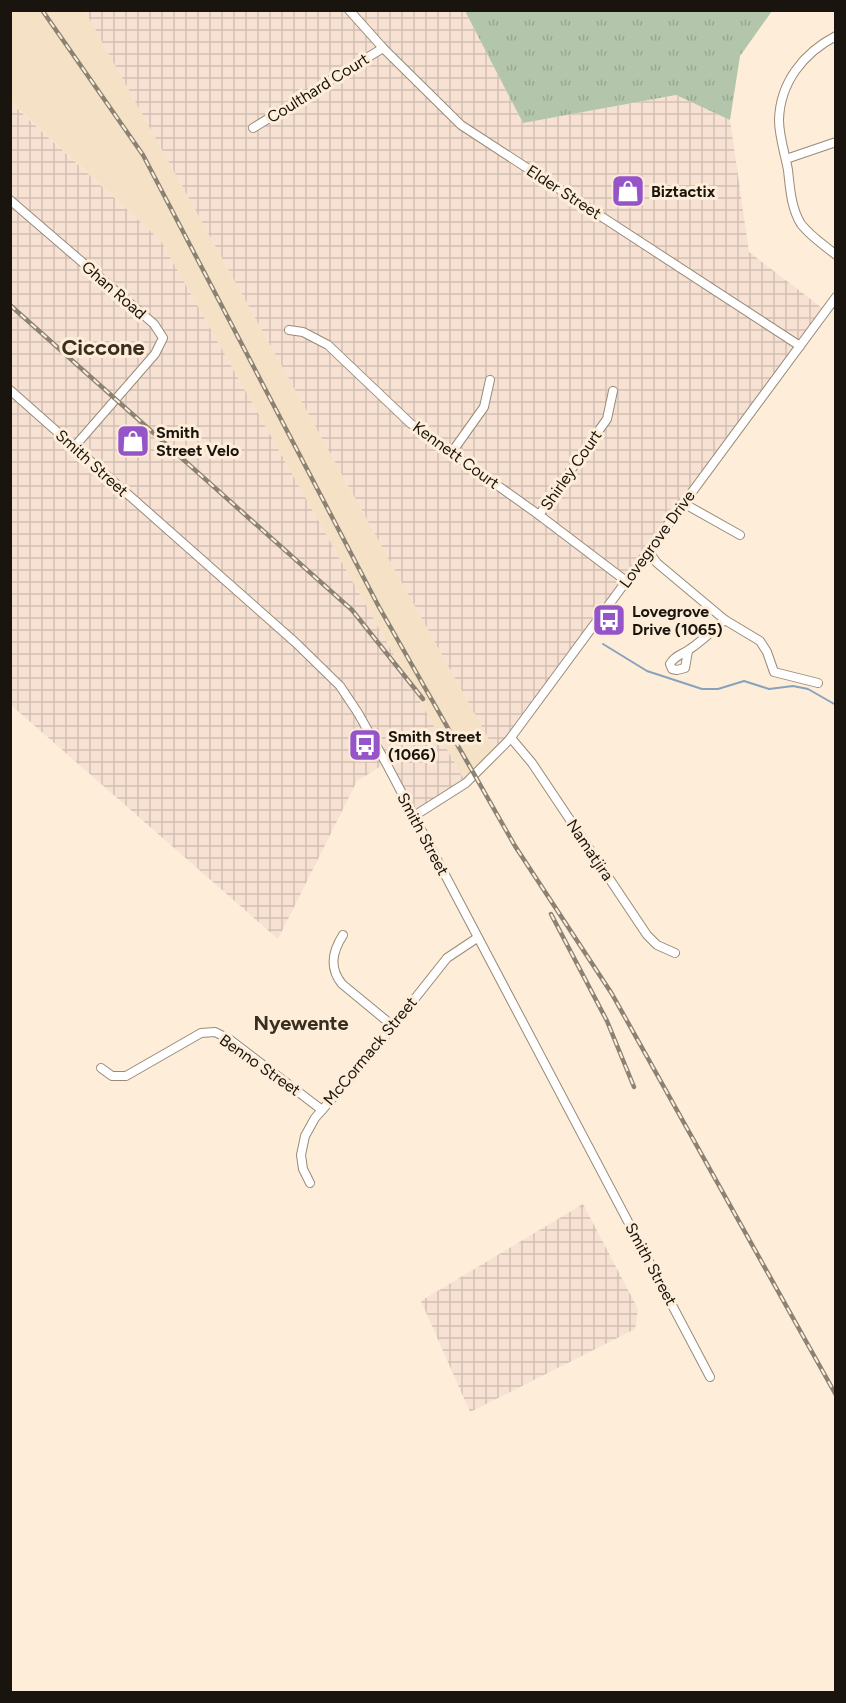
<svg xmlns="http://www.w3.org/2000/svg" width="846" height="1703" viewBox="0 0 846 1703" font-family="Figtree,sans-serif">
<style>
.built{fill:#f5e1c6}
.industrial{fill:url(#industrial-grid)}
.grass{fill:url(#grass-tufts)}
.lines{fill:none;stroke-linecap:round;stroke-linejoin:round}
.stream{stroke:#87a3bc;stroke-width:2}
.minor-casing{stroke:#998b78;stroke-width:10}
.minor{stroke:#fff;stroke-width:8}
.rail-casing{stroke:#8c8274;stroke-width:4.5}
.rail{stroke:#fdedd9;stroke-width:2;stroke-dasharray:7;stroke-linecap:butt}
.labels{text-anchor:middle;dominant-baseline:central;stroke-width:6;stroke-linejoin:round;paint-order:stroke}
.street-label{font-size:16px;fill:#19140d;stroke:#fdedd9}
.poi-label{font-size:16px;font-weight:bold;fill:#19140d;stroke:#fdedd9;text-anchor:start}
.quarter-label{font-size:20px;font-weight:bold;fill:#3a2e1e;stroke:#fdedd9}
.district-label{font-size:22px;font-weight:bold;fill:#3a2e1e;stroke:#fdedd9}
</style>
<defs>
<pattern id="industrial-grid" width="8" height="8" patternUnits="userSpaceOnUse" patternTransform="scale(1.5)"><rect width="8" height="8" fill="#f6e1d3"/><path d="M0 4h8M4 0v8" fill="none" stroke="#d2c0b4"/></pattern>
<pattern id="grass-tufts" width="24" height="20" patternUnits="userSpaceOnUse" patternTransform="scale(1.5)"><rect width="24" height="20" fill="#b3c5ab"/><path d="M3 7l-1-3M5 7V3M7 7l1-3M15 17l-1-3M17 17v-4M19 17l1-3" fill="none" stroke="#99a892"/></pattern>
</defs>
<rect width="100%" height="100%" fill="#fdedd9"/>
<polygon class="built" points="10,11 85,11 497,754 466,783 161,241 11,102"/>
<g class="industrial">
<polygon points="85,11 465,11 523,123 676,95 730,120 749,252 826,311 497,754"/>
<polygon points="10,102 161,241 466,783 414,816 386,763 357,781 278,939 11,705"/>
<polygon points="583,1204 638,1309 635,1329 470,1412 421,1301"/>
</g>
<polygon class="grass" points="465,11 772,11 740,56 730,120 676,95 523,123"/>
<g class="lines">
<polyline class="stream" points="603,644 647,671 702,689 718,689 744,681 769,689 793,686 808,689 836,705"/>
<defs>
<g id="minor">
<polyline points="349,10 383,48 461,125 800,346"/>
<path d="M836 36C803 53 780 83 779 120 779 136 785 154 788 170 790 188 791 208 801 224 810 236 824 245 836 255"/>
<polyline points="253,128 383,48"/>
<polyline points="786,159 836,142"/>
<polyline points="10,200 154,324 163,338 155,354 75,446"/>
<polyline points="289,330 303,332 328,345 410,423 539,515 626,581"/>
<polyline points="10,390 296,643 340,686 358,713 386,763 710,1377"/>
<polyline points="452,452 484,407 490,380"/>
<polyline points="683,503 740,535"/>
<polyline points="539,515 607,419 613,391"/>
<polyline points="648,551 657,563 725,620 760,641 767,652 774,672 818,683"/>
<path d="M688 651 685 668 677 670 672 669 670 664C675 655 682 655 690 649 702 641 713 630 725 620"/>
<polyline points="511,738 532,763 647,935 657,945 675,953"/>
<polyline points="414,816 466,783 509,740 836,297"/>
<path d="M343 935C332 952 329 968 342 984L393 1026"/>
<polyline points="101,1068 112,1076 126,1076 201,1033 215,1032 229,1039 322,1110"/>
<polyline points="310,1183 303,1169 301,1155 305,1136 315,1118 367,1059 447,958 477,938"/>
</g>
</defs>
<use href="#minor" class="minor-casing"/>
<use href="#minor" class="minor"/>
<defs>
<g id="rail">
<polyline points="42,10 143,155 379,607 515,846 612,994 836,1395"/>
<polyline points="10,305 352,610 423,699"/>
<polyline points="551,914 607,1021 634,1087"/>
</g>
</defs>
<use href="#rail" class="rail-casing"/>
<use href="#rail" class="rail"/>
</g>
<defs>
<symbol id="shop-square" viewBox="-11 -11 22 22"><rect x="-9" y="-9" width="18" height="18" rx="4" fill="#9654c9" stroke="#fdedd9"/><path d="M-5-2.5h2.3a2.7 3.5 0 0 1 5.4 0H5L5.5 6h-11ZM-1.5-2.5h3a1.5 2.3 0 0 0-3 0Z" fill="#fff"/></symbol>
<symbol id="bus-square" viewBox="-11 -11 22 22"><rect x="-9" y="-9" width="18" height="18" rx="4" fill="#9654c9" stroke="#fdedd9"/><path d="M-5-6H5V4H4V6H2V4H-2V6H-4V4H-5ZM-3.5-4V0h7V-4ZM-3.5 1.2v1.5H-2V1.2ZM2 1.2v1.5H3.5V1.2Z" fill="#fff"/></symbol>
</defs>
<g fill-rule="evenodd">
<use href="#shop-square" x="609" y="172" width="38" height="38"/>
<use href="#shop-square" x="114" y="422" width="38" height="38"/>
<use href="#bus-square" x="590" y="601" width="38" height="38"/>
<use href="#bus-square" x="346" y="726" width="38" height="38"/>
</g>
<g class="labels">
<g class="street-label">
<text transform="translate(318 88) rotate(-32)">Coulthard Court</text>
<text transform="translate(564 192) rotate(33)">Elder Street</text>
<text transform="translate(114 290) rotate(41)">Ghan Road</text>
<text transform="translate(456 455) rotate(36)">Kennett Court</text>
<text transform="translate(92 463) rotate(42)">Smith Street</text>
<text transform="translate(571 470) rotate(-55)">Shirley Court</text>
<text transform="translate(657 539) rotate(-54)">Lovegrove Drive</text>
<text transform="translate(423 834) rotate(62)">Smith Street</text>
<text transform="translate(590 850) rotate(56)">Namatjira</text>
<text transform="translate(370 1051) rotate(-50)">McCormack Street</text>
<text transform="translate(260 1065) rotate(35)">Benno Street</text>
<text transform="translate(651 1264) rotate(62)">Smith Street</text>
</g>
<g class="poi-label">
<text x="651" y="191">Biztactix</text>
<text x="156" y="432">Smith<tspan x="156" dy="18">Street Velo</tspan></text>
<text x="632" y="611">Lovegrove<tspan x="632" dy="18">Drive (1065)</tspan></text>
<text x="388" y="736">Smith Street<tspan x="388" dy="18">(1066)</tspan></text>
</g>
<g class="quarter-label">
<text x="301" y="1023">Nyewente</text>
</g>
<g class="district-label">
<text x="103" y="347">Ciccone</text>
</g>
</g>
<rect width="846" height="1703" fill="none" stroke="#19140d" stroke-width="24"/>
</svg>
